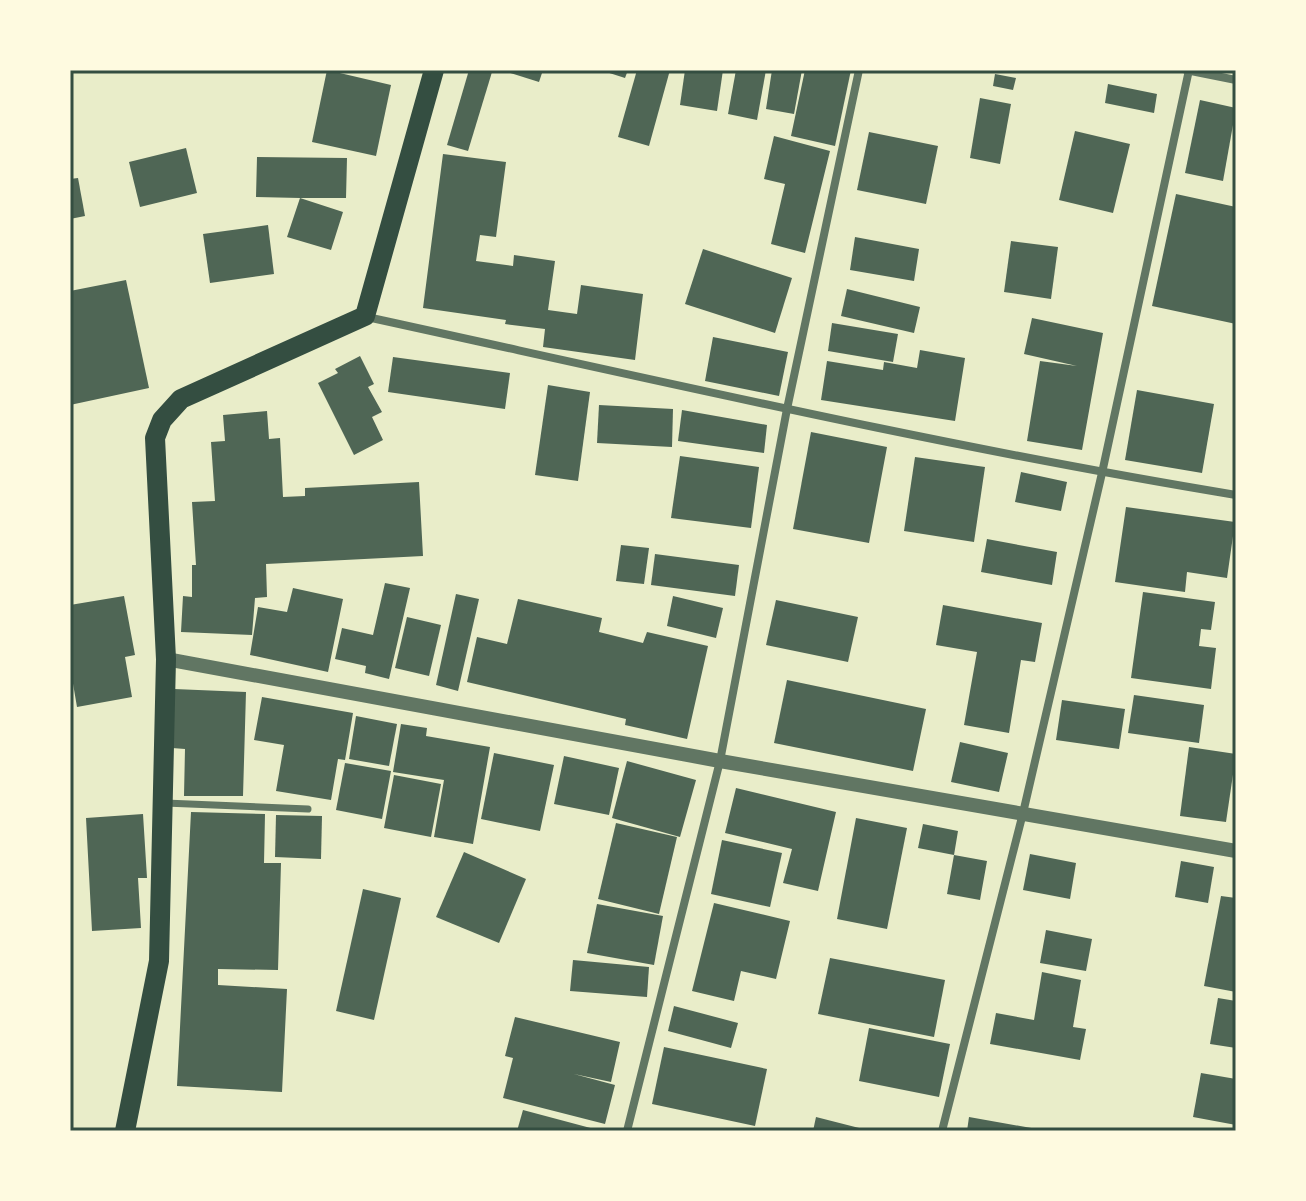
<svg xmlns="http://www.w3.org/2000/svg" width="1306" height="1201" viewBox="0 0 1306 1201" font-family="'DM Sans',sans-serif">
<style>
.building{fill:#4f6655}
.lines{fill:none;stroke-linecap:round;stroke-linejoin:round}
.pedestrian{stroke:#617663;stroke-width:7}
.minor{stroke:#617663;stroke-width:8}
.tertiary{stroke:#617663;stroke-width:14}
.primary{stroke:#344e41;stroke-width:20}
.neatline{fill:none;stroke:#344e41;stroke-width:3}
</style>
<rect width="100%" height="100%" fill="#e9edc9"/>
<g class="building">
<polygon points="327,70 391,85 376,156 312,142"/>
<polygon points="469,70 492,72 468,151 447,145"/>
<polygon points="501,70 543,70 539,82"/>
<polygon points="600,70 628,70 625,78"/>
<polygon points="637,70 670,70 649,146 618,137"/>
<polygon points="685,70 723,70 717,111 680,105"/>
<polygon points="736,70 766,70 757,120 728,114"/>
<polygon points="772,70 802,70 794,114 766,109"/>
<polygon points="805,70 851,70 835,146 791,136"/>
<polygon points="995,74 1016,78 1013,90 993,86"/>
<polygon points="1108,84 1157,94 1154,113 1105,103"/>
<polygon points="980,98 1011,104 1000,164 970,158"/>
<polygon points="1200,100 1236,108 1223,181 1185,173"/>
<polygon points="1075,131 1130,144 1113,213 1059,200"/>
<polygon points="869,132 938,146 926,204 857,190"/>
<polygon points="774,136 830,151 805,253 771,244 785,184 764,179"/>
<polygon points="186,148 197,193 140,207 129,162"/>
<polygon points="443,154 506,162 496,237 480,235 476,261 513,266 514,255 555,261 548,310 577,314 581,285 643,294 635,360 543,347 545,329 505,324 506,320 423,308"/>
<polygon points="257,157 347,158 346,198 300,198 343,212 331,250 287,237 300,198 256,197"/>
<polygon points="78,178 85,216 70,219 70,179"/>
<polygon points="1176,194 1236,207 1236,324 1152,306"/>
<polygon points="268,225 274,274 210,283 203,234"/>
<polygon points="855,237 919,249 914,281 850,270"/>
<polygon points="1011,241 1058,247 1051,299 1004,292"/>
<polygon points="703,249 792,278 775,333 685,304"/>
<polygon points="126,280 149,388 70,405 70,291"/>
<polygon points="847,289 920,307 914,333 841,316"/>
<polygon points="1032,318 1103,333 1082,450 1027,441 1040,361 1077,366 1024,354"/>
<polygon points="832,323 898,334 893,362 828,351"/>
<polygon points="713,337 788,352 779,396 705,381"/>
<polygon points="920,350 965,358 955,421 821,400 827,361 883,370 884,362 917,368"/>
<polygon points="360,356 374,384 368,387 382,412 372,417 383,440 354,455 318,383 338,373 335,369"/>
<polygon points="393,357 510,373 505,409 388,392"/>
<polygon points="548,385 590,392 578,481 535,475"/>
<polygon points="1137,390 1214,404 1202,473 1125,460"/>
<polygon points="599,405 673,409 672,447 597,443"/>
<polygon points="682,410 767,425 764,453 678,441"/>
<polygon points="267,411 269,439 280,438 283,497 305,496 305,488 419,482 423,556 266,564 267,597 255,598 252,635 181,632 183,596 192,597 192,565 196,565 192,502 215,501 211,442 225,441 223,415"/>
<polygon points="811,432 887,447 869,543 793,529"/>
<polygon points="680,456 759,467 751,528 671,518"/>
<polygon points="915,457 985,467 974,542 904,531"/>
<polygon points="1021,472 1067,482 1061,511 1015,502"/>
<polygon points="1126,507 1235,522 1227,578 1187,572 1185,592 1115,582"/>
<polygon points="987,539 1057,552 1052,585 981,572"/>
<polygon points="621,545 649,548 644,584 616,581"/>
<polygon points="655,554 739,565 735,596 651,585"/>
<polygon points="385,583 410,588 389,679 365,673 366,666 335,659 342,628 373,635"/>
<polygon points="293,588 343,599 328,672 250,655 258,607 287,612"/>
<polygon points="1143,592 1215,602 1211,630 1201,629 1199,646 1216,648 1211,689 1131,678"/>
<polygon points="456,594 479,599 458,691 436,685"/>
<polygon points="124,596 135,655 125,657 132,697 77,707 70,666 70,605"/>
<polygon points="673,596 723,608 716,638 667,626"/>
<polygon points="518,599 602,618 599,632 643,643 647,632 708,646 687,739 625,725 626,719 467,682 477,637 507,644"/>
<polygon points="776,600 858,617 848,662 766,645"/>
<polygon points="943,605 1042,623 1035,662 1021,660 1009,733 964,725 977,652 936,645"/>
<polygon points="407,617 441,625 429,676 395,668"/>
<polygon points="787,680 926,709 913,771 774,743"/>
<polygon points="174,689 246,692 243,796 184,796 185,749 172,748"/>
<polygon points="1134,695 1204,705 1199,743 1128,733"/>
<polygon points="262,697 353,713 345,760 338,759 331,800 276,791 284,745 254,740"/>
<polygon points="1062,700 1125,709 1119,749 1056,740"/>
<polygon points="356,716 397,724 389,766 349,759"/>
<polygon points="401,724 427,728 426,736 490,747 473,844 434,837 444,780 393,772"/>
<polygon points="960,742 1008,753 999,792 951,782"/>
<polygon points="1189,747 1236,754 1226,822 1180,816"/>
<polygon points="494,753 554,765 540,831 481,819"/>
<polygon points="564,756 619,768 609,815 554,804"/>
<polygon points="627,761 696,780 680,837 612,818"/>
<polygon points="345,763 391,771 382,819 336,810"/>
<polygon points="394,775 441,784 431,837 384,828"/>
<polygon points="736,788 836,812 818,891 783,883 792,849 725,833"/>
<polygon points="191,812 265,814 264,863 281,863 278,970 218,969 218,985 287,989 282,1092 177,1086"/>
<polygon points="143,814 147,878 138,878 141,928 92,931 86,818"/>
<polygon points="276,815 322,816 321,859 275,857"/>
<polygon points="856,818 907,828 887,929 837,919"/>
<polygon points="616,823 677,837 659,914 598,899"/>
<polygon points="923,824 958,831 954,855 987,861 980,900 947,894 954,855 918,848"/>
<polygon points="722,840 782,853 770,907 711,894"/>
<polygon points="464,852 526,879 499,943 436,917"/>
<polygon points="1030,854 1076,863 1070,899 1023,890"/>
<polygon points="1181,861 1214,867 1208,903 1175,897"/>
<polygon points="363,889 401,898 374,1020 336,1011"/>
<polygon points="1221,896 1236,898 1236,992 1204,986"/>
<polygon points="714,903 790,921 776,979 741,971 734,1001 692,991"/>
<polygon points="597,904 663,916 654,965 587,953"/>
<polygon points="1046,930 1092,939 1086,971 1040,963"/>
<polygon points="830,958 945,980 934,1037 818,1014"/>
<polygon points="573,960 649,967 647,997 570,991"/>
<polygon points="1042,972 1081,980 1073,1027 1086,1029 1080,1060 990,1044 996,1013 1034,1020"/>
<polygon points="1218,998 1236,1001 1236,1048 1210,1044"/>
<polygon points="674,1006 738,1023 731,1048 668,1031"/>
<polygon points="515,1017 620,1042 611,1082 574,1074 615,1085 605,1124 503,1098 513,1058 505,1056"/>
<polygon points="869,1028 950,1044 939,1097 859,1081"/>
<polygon points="664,1047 767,1069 755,1126 652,1104"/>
<polygon points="1201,1073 1236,1079 1236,1125 1193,1117"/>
<polygon points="523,1110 598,1130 598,1131 517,1131"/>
<polygon points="816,1117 867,1130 866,1131 813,1131"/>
<polygon points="969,1117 1037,1129 1037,1131 967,1131"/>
</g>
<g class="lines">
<polyline class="pedestrian" points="165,803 308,809"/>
<g class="minor">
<polyline points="1186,70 1236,80"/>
<path d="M367 317C656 380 944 447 1236 495"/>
<polyline points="627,1131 720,761 787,409 859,70"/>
<polyline points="942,1131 1023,813 1102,473 1189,70"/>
</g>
<polyline class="tertiary" points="166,659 720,761 1236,851"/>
<polyline class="primary" points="125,1131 159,961 166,659 155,438 162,420 181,399 365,316 434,70"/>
</g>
<rect width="1306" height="1201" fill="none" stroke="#fefae0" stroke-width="144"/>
<rect x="72" y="72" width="1162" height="1057" class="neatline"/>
</svg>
